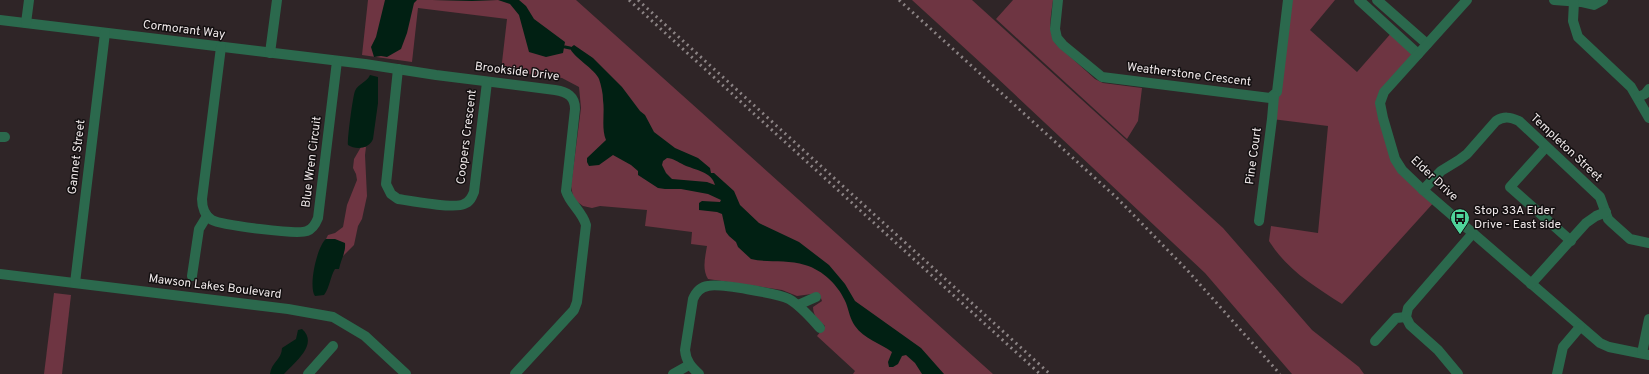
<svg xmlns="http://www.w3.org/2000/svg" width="1649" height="374" viewBox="0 0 1649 374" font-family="Overpass,sans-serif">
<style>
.green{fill:#6e3542}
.water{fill:#012013;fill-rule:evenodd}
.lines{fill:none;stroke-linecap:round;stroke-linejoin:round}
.stream{stroke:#012013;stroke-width:3}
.minor{stroke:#2b694d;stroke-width:10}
.rail{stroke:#8c8485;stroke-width:3;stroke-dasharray:2 4;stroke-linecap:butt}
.labels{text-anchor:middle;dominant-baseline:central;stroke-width:3;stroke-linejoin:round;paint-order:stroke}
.street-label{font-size:12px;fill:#f0e9ea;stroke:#141011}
.poi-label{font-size:12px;fill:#f0e9ea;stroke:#141011;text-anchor:start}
</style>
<rect width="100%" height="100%" fill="#2f2527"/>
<g class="green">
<path d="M368 0H576L993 374H853L855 371 817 336 825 326C819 321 813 316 813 307L822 301 819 293 797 296 782 290 708 279C702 269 705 258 707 246L691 244 692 232 645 226 647 210 600 206 592 208 583 206 576 201 573 196 571 186 581 108 579 87 562 78 501 71 507 19 418 8 412 62 362 55Z"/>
<polygon points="912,0 972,0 1223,228 1312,330 1359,367 1364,374 1292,374 1205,273 994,75"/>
<path d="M1013 0H1053C1051 16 1047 30 1056 44L1095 79 1103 83 1142 88 1138 121 1127 139 996 19Z"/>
<path d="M1288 0H1335L1310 30 1357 72 1393 31 1418 54 1380 103 1395 159 1436 200 1342 304C1314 286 1287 270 1269 241L1271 226 1318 233 1328 126 1272 119Z"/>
<polygon points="361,147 366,147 365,155 367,196 362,219 358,226 354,245 343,256 345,246 340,242 326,239 328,235 335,233 343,227 347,205 357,180 356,174 353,168 354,159"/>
<polygon points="54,293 71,295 62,374 44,374"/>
</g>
<g class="water">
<polygon points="385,0 417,0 414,3 407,33 401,49 387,57 381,56 374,57 371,47 376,37"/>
<polygon points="432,0 519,0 526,6 534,19 565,42 563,53 546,57 529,52 519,15 510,4 498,0 472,1"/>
<path d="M574 45 593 58 622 87 640 111 645 115 654 132 675 148 698 158 710 168 711 173H714L734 191 740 205 759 223 799 242 829 265 845 284 855 301 921 348 944 374H922L915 363 906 355 902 356 898 364 893 367H889L888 362 892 352C880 343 864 339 855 326 850 319 849 311 846 303 839 286 823 270 805 265 787 259 768 263 751 259L738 247 736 242 729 236 726 232 722 214 717 212 699 210V203L702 201 720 202 721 200 708 194 681 189H665L658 188 638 175V171L631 165 613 155 599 165 589 166 587 162V158L606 140C601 128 605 113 603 100 603 93 601 85 599 79 596 70 572 56 570 48ZM667 158C673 158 678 162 684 165 695 170 712 172 715 185L707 182 672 179 666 173 662 165 663 161Z"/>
<path d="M370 75 378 77V103L373 139C369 149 356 150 348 145 347 140 353 95 355 91 358 84 367 82 370 75Z"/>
<path d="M326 239H335L345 243C346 252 341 259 339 269H335C330 277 330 287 324 295L315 296C308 287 317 246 326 239Z"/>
<path d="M302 329C319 344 295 362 284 374H270C271 363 282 359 282 348L296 339 298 330Z"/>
</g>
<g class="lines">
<polyline class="stream" points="565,47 570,48"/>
<g class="minor">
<polyline points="1058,0 1055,29 1057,38 1063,45 1102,77 1270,98 1277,92 1288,0"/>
<polyline points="1359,0 1418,54"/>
<polyline points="1377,0 1427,44"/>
<polyline points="1467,0 1384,92 1380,103 1383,118 1395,159 1402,170 1423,190 1600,343 1609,347 1649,355"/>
<polyline points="1554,0 1581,2 1594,5 1603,0"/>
<polyline points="1574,2 1573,21 1578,37 1631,87 1649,118"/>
<path d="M0 20 365 64 436 75 555 90C567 92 575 96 575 109L566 191C570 204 582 211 586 225L577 302 574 310 515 374"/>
<polyline points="26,23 29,0"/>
<path d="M221 47 202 199C202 207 205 216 212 220 221 225 298 235 307 231 313 229 316 223 318 218L337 61"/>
<polyline points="270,53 277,0"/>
<path d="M398 69 386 184 391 194 398 199C411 201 455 209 464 204 470 202 472 197 474 192L487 82"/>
<polyline points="1638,97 1645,94 1649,89"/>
<polyline points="0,137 5,137"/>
<polyline points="1546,147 1510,187 1571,241"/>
<path d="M1423 190 1441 171 1459 160 1467 154 1496 121C1504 116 1510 117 1519 121L1600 197 1608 219 1611 222 1630 239 1649 243"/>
<polyline points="1259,221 1272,119 1274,96"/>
<polyline points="0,274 288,309 333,317 365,336 406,374"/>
<polyline points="192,276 199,229 207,216"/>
<polyline points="75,283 105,33"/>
<polyline points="1531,284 1586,223 1596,216 1606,212"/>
<polyline points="798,305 816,297"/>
<polyline points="1375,341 1396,318 1406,317"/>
<polyline points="1642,353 1649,319"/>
<polyline points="308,374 333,346"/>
<polyline points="673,374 689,365"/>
<path d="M699 374C691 367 686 361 685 350L693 299C696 292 700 287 708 286 719 283 779 294 789 299 801 306 811 318 820 328"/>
<polyline points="1458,374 1438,350 1410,325 1406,317 1408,308 1473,233"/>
<polyline points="1557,374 1563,347 1580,327"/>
</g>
<g class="rail">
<polyline points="629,0 1040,374"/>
<polyline points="638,0 1050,374"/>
<polyline points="899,0 1117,198 1188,271 1280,374"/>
</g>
</g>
<defs>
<symbol id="bus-pin" viewBox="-11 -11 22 30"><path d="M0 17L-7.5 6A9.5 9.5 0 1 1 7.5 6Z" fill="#4ed39a" stroke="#141011"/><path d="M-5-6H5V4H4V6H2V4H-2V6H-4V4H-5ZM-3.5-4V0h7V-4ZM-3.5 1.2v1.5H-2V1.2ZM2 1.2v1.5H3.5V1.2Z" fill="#111"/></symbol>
</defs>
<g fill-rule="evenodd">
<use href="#bus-pin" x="1449" y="207" width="22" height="30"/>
</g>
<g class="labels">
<g class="street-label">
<text transform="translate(184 30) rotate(7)">Cormorant Way</text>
<text transform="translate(517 72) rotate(7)">Brookside Drive</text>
<text transform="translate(1189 75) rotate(7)">Weatherstone Crescent</text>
<text transform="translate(467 137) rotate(-83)">Coopers Crescent</text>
<text transform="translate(1566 148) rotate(43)">Templeton Street</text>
<text transform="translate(1254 156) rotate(-82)">Pine Court</text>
<text transform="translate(77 157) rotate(-83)">Gannet Street</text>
<text transform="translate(312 162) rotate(-83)">Blue Wren Circuit</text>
<text transform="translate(1434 179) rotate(43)">Elder Drive</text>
<text transform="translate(215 287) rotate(7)">Mawson Lakes Boulevard</text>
</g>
<g class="poi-label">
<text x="1474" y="211">Stop 33A Elder<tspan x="1474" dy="14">Drive - East side</tspan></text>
</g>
</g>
</svg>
